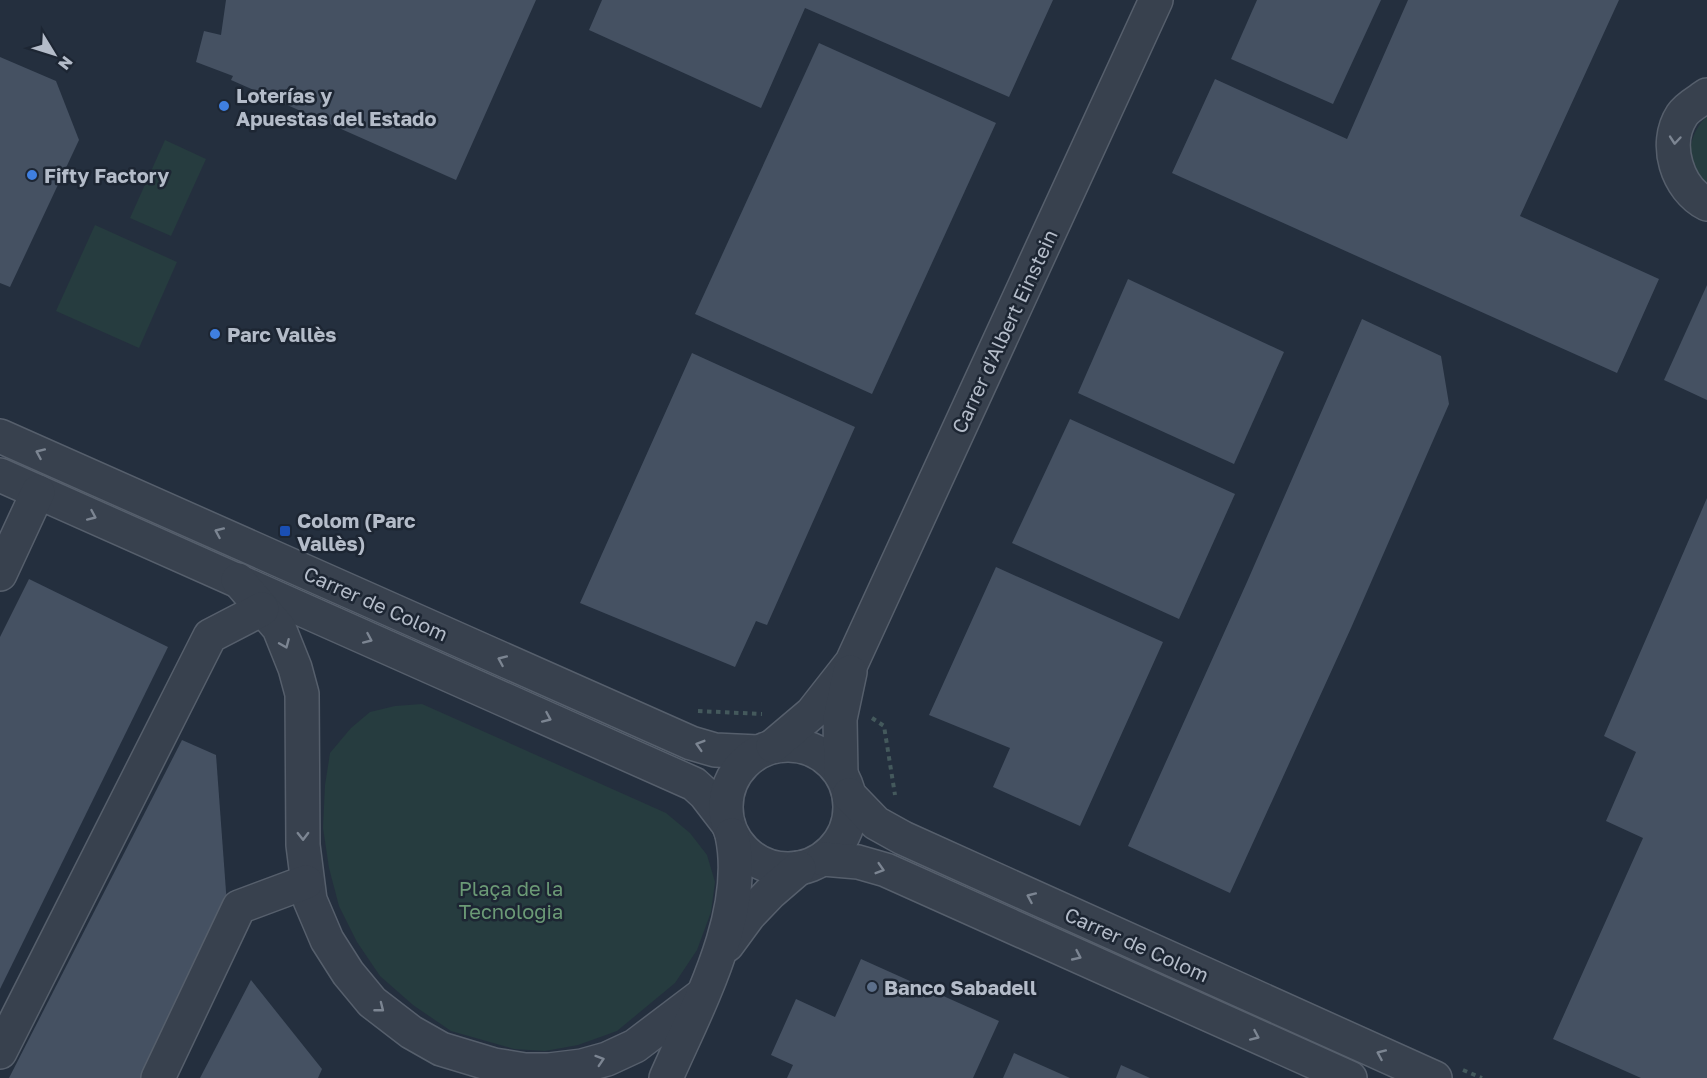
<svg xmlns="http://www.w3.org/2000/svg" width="1707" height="1078" viewBox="0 0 1707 1078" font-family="'Golos Text',sans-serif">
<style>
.green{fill:#263c3f}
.building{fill:#455162}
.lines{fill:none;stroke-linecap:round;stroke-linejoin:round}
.minor-casing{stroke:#565f6c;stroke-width:36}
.path{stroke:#44595c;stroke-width:4;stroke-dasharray:4.5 4.5;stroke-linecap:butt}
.minor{stroke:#38414e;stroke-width:33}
.oneway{stroke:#7c8592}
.shop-dot{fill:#3f7fe0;stroke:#1d2633;stroke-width:2}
.transit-dot{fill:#1a4fb4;stroke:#1d2633;stroke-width:2}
.service-dot{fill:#5c6f8a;stroke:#1d2633;stroke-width:2}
.labels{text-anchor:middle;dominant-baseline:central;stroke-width:5;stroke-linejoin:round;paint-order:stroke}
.poi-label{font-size:20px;font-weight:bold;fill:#b4bcc9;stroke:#1d2633;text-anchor:start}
.street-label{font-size:20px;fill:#b4bcc9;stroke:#1d2633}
.park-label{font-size:20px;fill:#6b9a76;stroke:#1d2633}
</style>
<rect width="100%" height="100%" fill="#242f3e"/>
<g class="green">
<path d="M1707 116V187C1685 166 1685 138 1707 116Z"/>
<polygon points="165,140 206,159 171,236 130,218"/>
<polygon points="95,225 177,262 139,348 56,311"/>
<polygon points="422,704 666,813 690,833 707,855 715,882 711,912 697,950 675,983 617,1031 578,1045 545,1051 514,1049 451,1031 413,1005 380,976 357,942 339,906 329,868 323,828 325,785 330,753 351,728 370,712 395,706"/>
</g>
<g class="building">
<polygon points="226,0 536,0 456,180 231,80 233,76 196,62 204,31 221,35"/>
<polygon points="602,0 1053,0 1009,97 805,8 761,108 589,30"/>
<polygon points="1257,0 1381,0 1333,104 1231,59"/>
<polygon points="1408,0 1619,0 1520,216 1659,279 1617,373 1172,173 1215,79 1347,139"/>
<polygon points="819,43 996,123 872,394 695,314"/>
<polygon points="0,57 56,81 79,140 10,287 0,283"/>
<polygon points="1128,279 1284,352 1234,464 1078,393"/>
<polygon points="1707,285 1707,400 1664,380"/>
<polygon points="1362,319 1441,356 1449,404 1351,628 1230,893 1128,846 1247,582"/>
<polygon points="692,353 855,427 767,625 756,621 735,667 580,603"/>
<polygon points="1070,419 1235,494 1179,619 1012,543"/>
<polygon points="1707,498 1707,1078 1641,1078 1553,1039 1643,838 1606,821 1636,752 1604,736"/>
<polygon points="996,567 1163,642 1080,826 993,787 1010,748 929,715"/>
<polygon points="29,579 168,647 0,989 0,637"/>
<polygon points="182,740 216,755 227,905 140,1078 9,1078"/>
<polygon points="861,959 999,1021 973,1078 787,1078 793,1065 771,1055 796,999 835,1017"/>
<polygon points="251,980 322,1069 318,1078 200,1078"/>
<polygon points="1014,1053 1070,1078 1003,1078"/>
<polygon points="1121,1065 1150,1078 1116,1078"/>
</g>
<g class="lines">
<defs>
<g id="minor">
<path d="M1707 95C1699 101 1687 107 1682 115 1663 144 1677 189 1707 204"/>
<polyline points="0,436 691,743 715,750 758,752"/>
<polyline points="0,475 694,784 705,794 728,824"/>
<polyline points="0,574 38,492"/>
<polyline points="238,580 279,628 295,668 302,694 303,845 310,900 327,940 348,973 372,1002 411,1032 441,1049 494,1065 525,1070 549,1070 582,1066 607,1059 635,1046 701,996"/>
<circle cx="788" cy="807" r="62"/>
<polyline points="773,746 812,713 852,662 1156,0"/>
<polyline points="841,774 840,719 850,672"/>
<polyline points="849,795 876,823 903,838 1435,1078"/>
<polyline points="823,859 858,862 886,870 1350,1078"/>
<polyline points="727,945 749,915 770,893 799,868"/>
<polyline points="0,1052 210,636 262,609"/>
<polyline points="158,1078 239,907 306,882"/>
<path d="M666 1078C697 1007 749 914 732 835"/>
</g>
</defs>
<use href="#minor" class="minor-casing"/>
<g class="path">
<polyline points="698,711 762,714"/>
<polyline points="872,718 884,726 895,795"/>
<polyline points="1463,1070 1482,1078"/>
</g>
<use href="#minor" class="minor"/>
</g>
<defs><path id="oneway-chevron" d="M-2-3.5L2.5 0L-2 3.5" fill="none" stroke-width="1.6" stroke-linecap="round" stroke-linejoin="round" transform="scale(1.5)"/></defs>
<g class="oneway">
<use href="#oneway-chevron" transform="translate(1675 140) rotate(95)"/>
<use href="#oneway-chevron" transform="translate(40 453) rotate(-156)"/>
<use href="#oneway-chevron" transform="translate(92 516) rotate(24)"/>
<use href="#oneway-chevron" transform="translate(219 532) rotate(-156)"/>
<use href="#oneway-chevron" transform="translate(368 639) rotate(24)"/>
<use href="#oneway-chevron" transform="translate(285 644) rotate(67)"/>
<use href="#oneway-chevron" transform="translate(502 660) rotate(-156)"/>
<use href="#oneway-chevron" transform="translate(547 718) rotate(24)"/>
<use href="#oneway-chevron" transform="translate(700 745) rotate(-163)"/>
<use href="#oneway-chevron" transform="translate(303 836) rotate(89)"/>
<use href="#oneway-chevron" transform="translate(880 869) rotate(17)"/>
<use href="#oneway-chevron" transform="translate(1031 897) rotate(-156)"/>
<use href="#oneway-chevron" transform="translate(1077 956) rotate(25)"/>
<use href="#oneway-chevron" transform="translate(380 1008) rotate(38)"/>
<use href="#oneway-chevron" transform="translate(1255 1036) rotate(24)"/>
<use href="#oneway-chevron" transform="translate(1381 1054) rotate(-156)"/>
<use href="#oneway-chevron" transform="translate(600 1060) rotate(-18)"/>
</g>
<g class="shop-dot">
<circle cx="224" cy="106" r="6"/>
<circle cx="32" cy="175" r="6"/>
<circle cx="215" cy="334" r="6"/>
</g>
<rect class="transit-dot" x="279" y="525" width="12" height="12" rx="3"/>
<circle class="service-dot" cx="872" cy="987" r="6"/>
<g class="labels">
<g class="poi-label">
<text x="236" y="95">Loterías y<tspan x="236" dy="23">Apuestas del Estado</tspan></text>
<text x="44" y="175">Fifty Factory</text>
<text x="227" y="334">Parc Vallès</text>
<text x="297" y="520">Colom (Parc<tspan x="297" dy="23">Vallès)</tspan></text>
<text x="884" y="987">Banco Sabadell</text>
</g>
<g class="street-label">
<text transform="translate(1004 331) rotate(-65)">Carrer d'Albert Einstein</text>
<text transform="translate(376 603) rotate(24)">Carrer de Colom</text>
<text transform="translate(1137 944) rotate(24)">Carrer de Colom</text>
</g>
<g class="park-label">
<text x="511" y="888">Plaça de la<tspan x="511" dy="23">Tecnologia</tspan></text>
</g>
</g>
<g transform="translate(54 54) rotate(128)" stroke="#1d2633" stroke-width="4.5" paint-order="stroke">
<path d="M0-4.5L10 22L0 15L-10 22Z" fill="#b4bcc9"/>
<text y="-9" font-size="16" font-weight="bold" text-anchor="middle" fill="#b4bcc9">N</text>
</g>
</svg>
